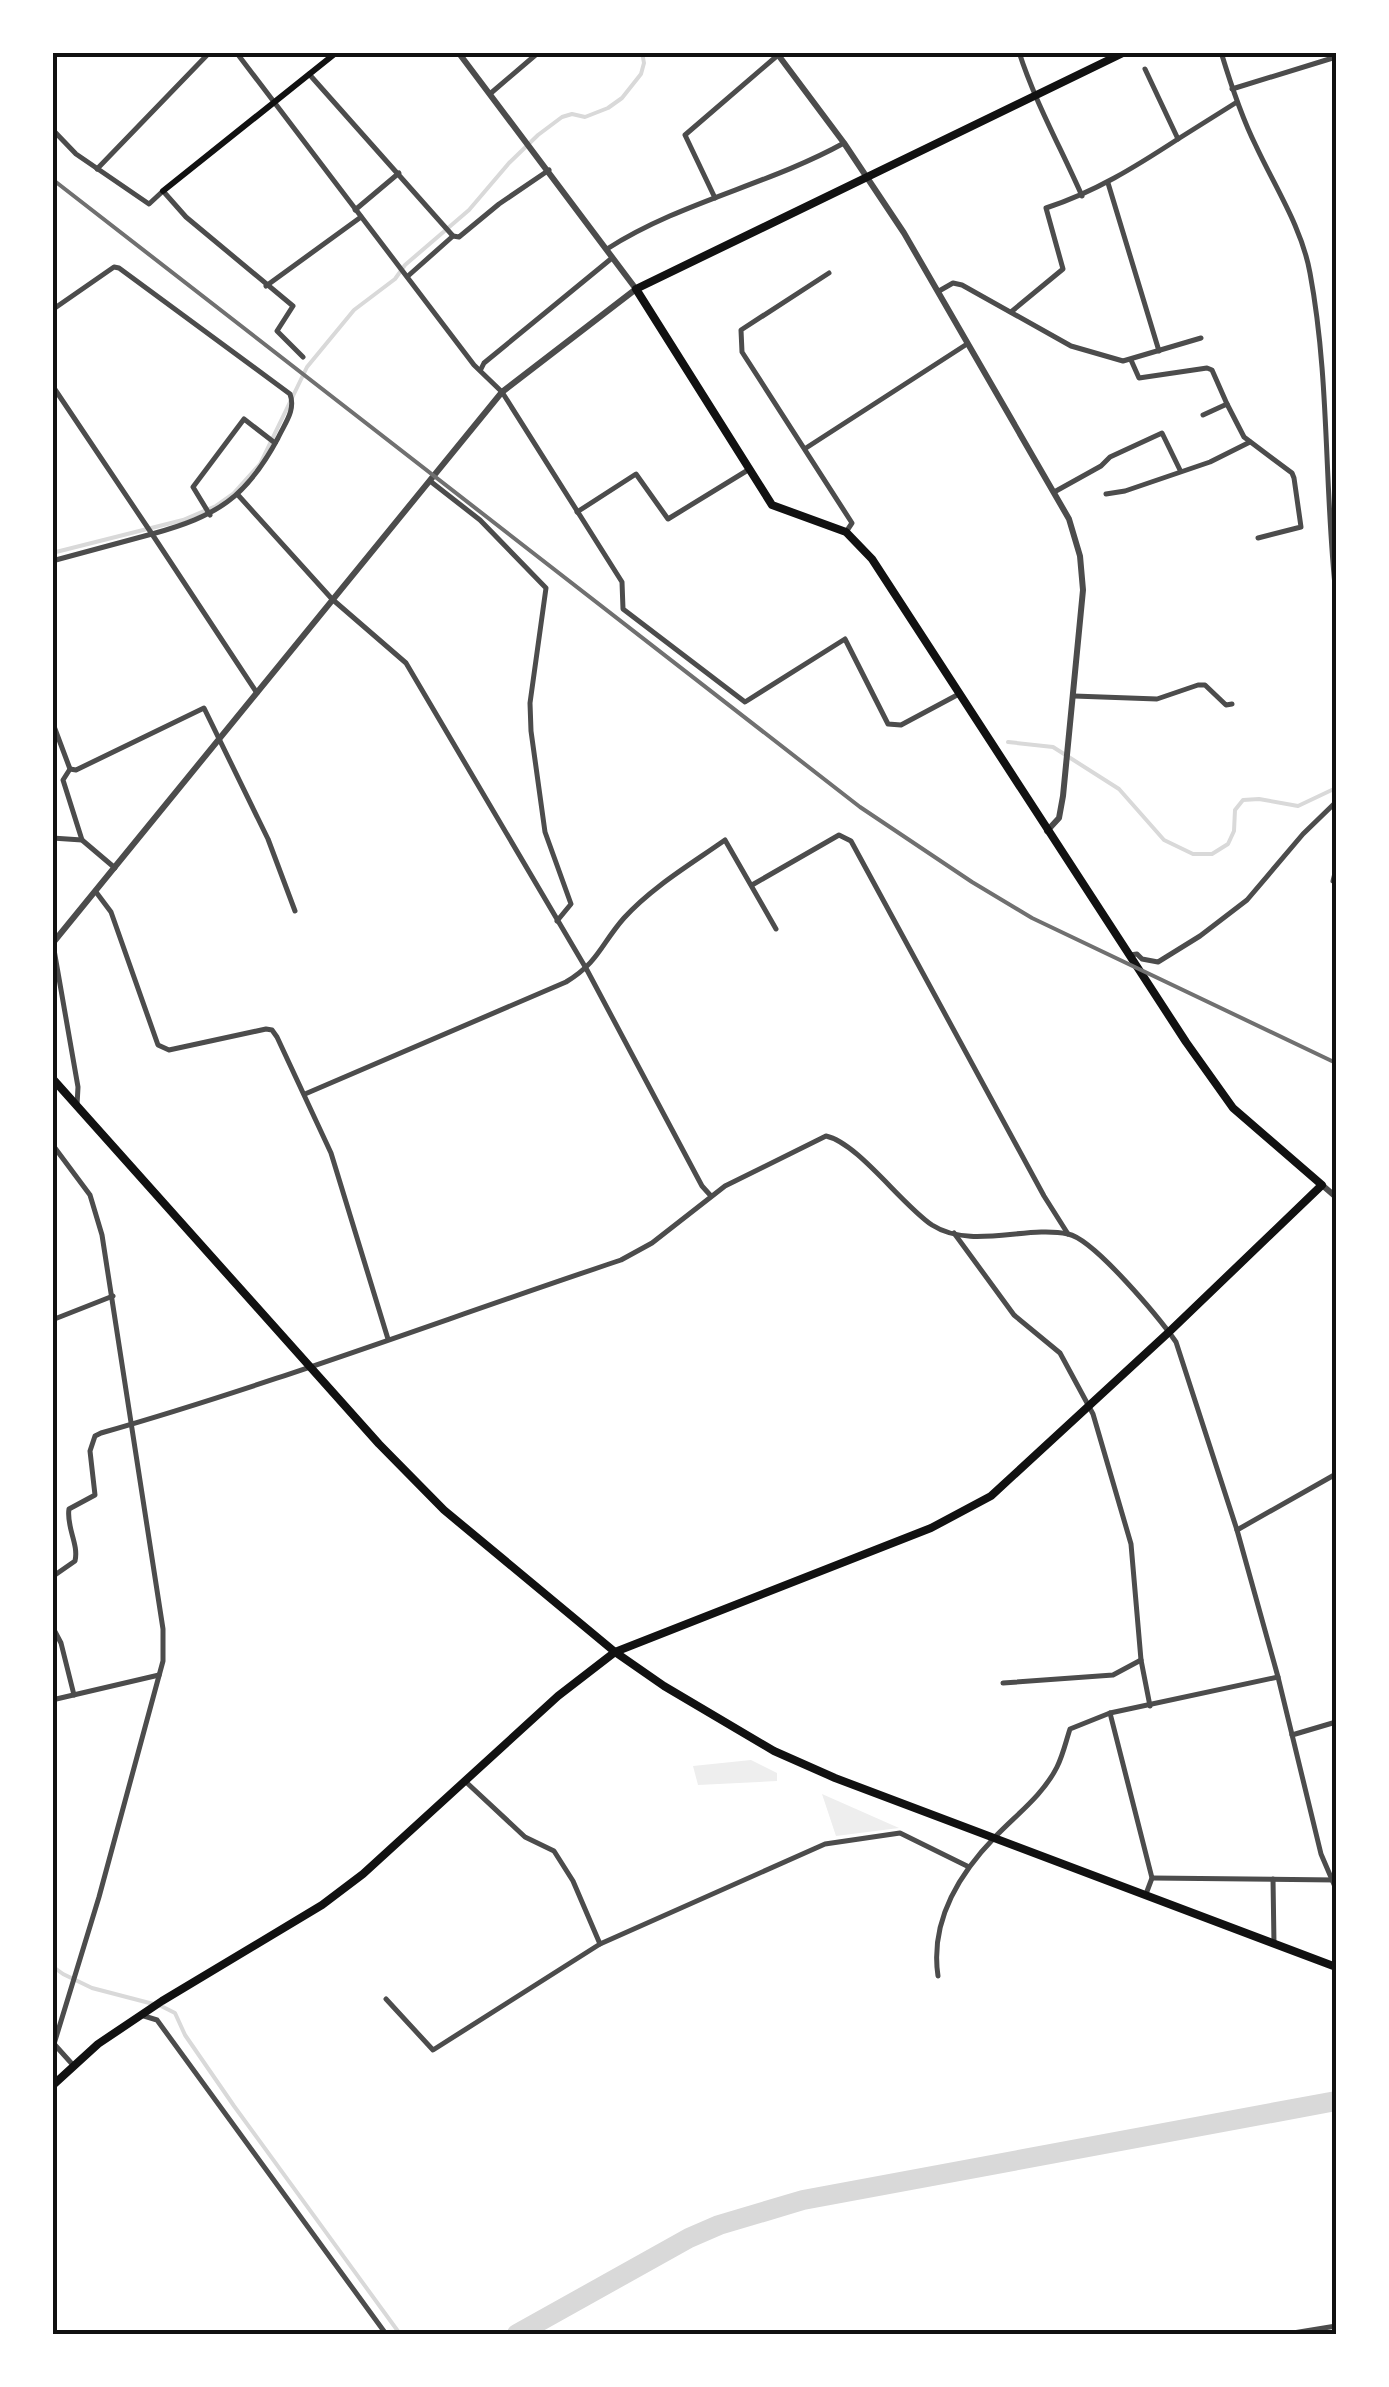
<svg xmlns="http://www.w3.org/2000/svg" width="1389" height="2387" viewBox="0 0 1389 2387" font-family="'Archivo Narrow',sans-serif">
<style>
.green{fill:#eee}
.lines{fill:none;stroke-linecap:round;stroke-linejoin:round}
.stream{stroke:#d9d9d9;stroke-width:4}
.river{stroke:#d9d9d9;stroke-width:20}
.minor{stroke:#4c4c4c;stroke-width:5}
.tertiary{stroke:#4c4c4c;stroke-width:6}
.secondary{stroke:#111;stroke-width:6}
.trunk{stroke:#111;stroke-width:8}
.rail{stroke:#707070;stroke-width:4}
.neatline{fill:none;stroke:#111;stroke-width:4}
</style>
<rect width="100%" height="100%" fill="#fff"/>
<g class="green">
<polygon points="751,1760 777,1773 777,1781 698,1785 693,1766"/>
<polygon points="822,1794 899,1828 836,1836"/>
</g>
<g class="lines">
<g class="stream">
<polyline points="52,553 183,520 216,506 233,494 260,464 307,367 354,310 395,279 405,265 469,210 509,163 538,135 562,117 572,114 585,117 608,108 622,98 641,74 644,63 642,52"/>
<polyline points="1008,742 1053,747 1119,789 1164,840 1193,854 1212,854 1228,844 1234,831 1235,810 1243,800 1259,799 1298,806 1336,788"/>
<polyline points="52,1966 63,1974 92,1988 161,2006 175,2013 185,2035 234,2106 400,2334"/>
</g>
<polyline class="river" points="517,2334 689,2238 719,2225 803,2200 1336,2101"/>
<g class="minor">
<polyline points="236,52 474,365 502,392 622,582 623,609 745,702 845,639 888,724 901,725 959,694"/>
<path d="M1019 52C1035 102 1061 148 1082 196"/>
<path d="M1221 52C1231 85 1241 116 1256 146 1275 187 1302 228 1310 273 1330 380 1324 488 1336 595"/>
<polyline points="1145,69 1178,139 1237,102"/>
<polyline points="309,74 453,236 459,237 499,204 549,170"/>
<polyline points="1232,89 1336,57"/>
<polyline points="491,93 539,52"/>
<polyline points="52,129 76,154 149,204 163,191 186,217 293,306 277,331 303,357"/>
<polyline points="97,169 210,52"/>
<polyline points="1108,183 1159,351"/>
<polyline points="715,198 685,135 778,55"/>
<polyline points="355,210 399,173"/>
<path d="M607 249C680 202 768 185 844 143"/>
<polyline points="829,273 741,330 742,352 852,523 846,532"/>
<polyline points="408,276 453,236"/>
<polyline points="266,286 361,217"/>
<polyline points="939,291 953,283 962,285 1071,346 1123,361 1201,338"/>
<path d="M52 310 114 267 119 268 290 394C296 410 285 423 278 438 246 498 217 516 152 534L257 693"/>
<path d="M1011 312 1063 269 1046 208C1095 192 1135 167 1178 139"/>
<polyline points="1131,360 1139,378 1207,368 1212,370 1227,404"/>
<polyline points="481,369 484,363 612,258"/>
<polyline points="52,385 152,534 52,561"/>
<polyline points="1203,415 1227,404 1244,437 1292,473 1294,478 1301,527 1258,538"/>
<polyline points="806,448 967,344"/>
<polyline points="430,481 480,520 546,588 530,703 531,731 545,832 571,904 557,921"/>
<polyline points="1056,491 1101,466 1110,457 1162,433 1180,470"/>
<polyline points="1106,494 1125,491 1210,462 1250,442"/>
<polyline points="238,495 332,599 406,663 587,970 702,1186 711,1196"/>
<polyline points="577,512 636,474 668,519 748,470"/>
<polyline points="210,515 193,487 244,419 275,443"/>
<polyline points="1074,696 1157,699 1198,685 1205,685 1226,705 1232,704"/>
<polyline points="52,721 70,769 63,780 82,840"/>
<polyline points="70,769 76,770 204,708 268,839 295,911"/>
<polyline points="52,838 82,840 115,868"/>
<polyline points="1333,881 1336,869"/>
<polyline points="752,885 839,835 851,841 1044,1196 1068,1234"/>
<polyline points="96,892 111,912 158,1045 169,1050 266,1029 272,1030 277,1037 331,1153 388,1339"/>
<polyline points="53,944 78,1087 77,1105"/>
<polyline points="1130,955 1137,954 1142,959 1158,962 1200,936 1247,900 1303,834 1336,802"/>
<path d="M305 1094 566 982C599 962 601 944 624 918 652 887 691 864 725 840L776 929"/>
<polyline points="52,1144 90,1195 102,1235 163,1629 163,1661 99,1897 54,2044"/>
<polyline points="954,1233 1014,1315 1060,1353 1093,1414 1131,1544 1141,1660 1150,1706"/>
<polyline points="52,1320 113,1296"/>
<polyline points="1237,1530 1336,1474"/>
<path d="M52 1577 75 1561C79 1544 66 1527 69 1509L95 1495 90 1451 95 1436 101 1433C276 1383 447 1318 621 1260L652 1243 725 1186 826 1136C858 1143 901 1204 932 1225 971 1250 1026 1225 1068 1234 1094 1239 1160 1319 1176 1342L1237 1530 1278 1677 1321 1854 1336 1889"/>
<polyline points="52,1626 61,1643 74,1695"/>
<polyline points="1003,1683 1113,1675 1141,1660"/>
<polyline points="52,1700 159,1675"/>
<polyline points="1110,1713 1152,1878 1146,1894"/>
<polyline points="1292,1735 1336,1722"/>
<polyline points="466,1782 525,1837 554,1851 573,1881 600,1944"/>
<polyline points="1152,1878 1336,1880"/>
<polyline points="1273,1879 1274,1944"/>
<path d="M938 1976C930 1922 959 1874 995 1837 1016 1815 1043 1795 1057 1767 1063 1755 1066 1741 1070 1729L1110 1713 1278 1677"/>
<polyline points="386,1999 433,2050 600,1944 825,1844 900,1833 967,1866"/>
<polyline points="144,2016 157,2020 386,2334"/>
<polyline points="55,2045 73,2065"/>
<polyline points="1287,2334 1336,2326"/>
</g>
<g class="tertiary">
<polyline points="776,52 844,143 904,233 1069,519 1080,556 1083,590 1063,796 1059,818 1047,831"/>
<polyline points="52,944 502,392 636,289 458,52"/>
<polyline points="1322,1185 1336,1197"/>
</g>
<polyline class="secondary" points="163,191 337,52"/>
<g class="trunk">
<polyline points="52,1078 379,1444 444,1510 615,1652 664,1686 774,1751 835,1778 1336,1967"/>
<polyline points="52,2086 98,2044 162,2001 322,1905 363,1874 558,1696 615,1652 931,1528 991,1496 1169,1332 1322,1185 1233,1108 1186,1042 872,559 846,532 772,505 636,289 1125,52"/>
</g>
<polyline class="rail" points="52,179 860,807 972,882 1032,918 1336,1063"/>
</g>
<rect width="1389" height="2387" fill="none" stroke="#ffffff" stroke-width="110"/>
<rect x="55" y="55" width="1279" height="2277" class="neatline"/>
</svg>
